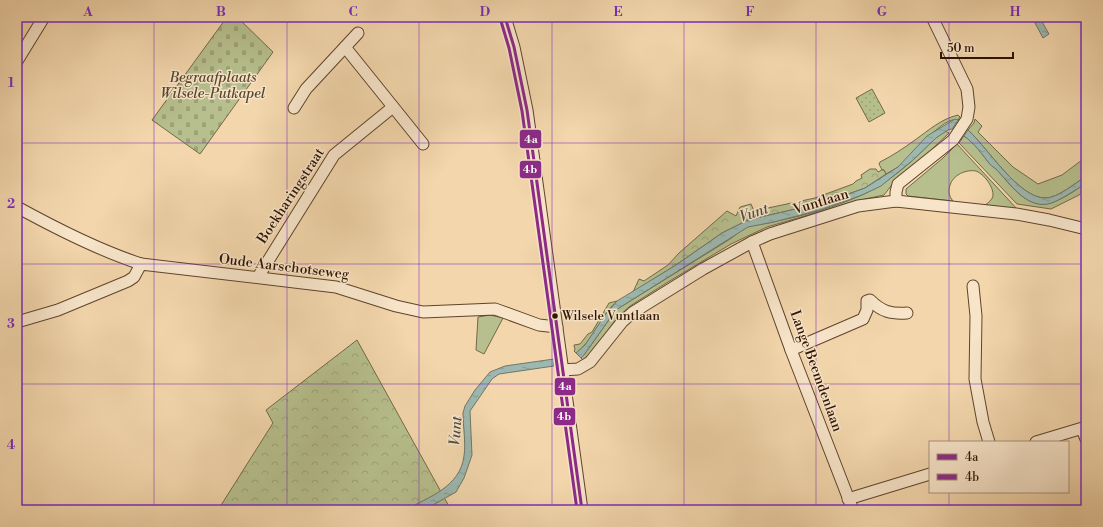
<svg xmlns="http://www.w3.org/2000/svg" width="1103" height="527" viewBox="0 0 1103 527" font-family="'Libre Bodoni',serif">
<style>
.grass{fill:#b6bf8d;stroke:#726946}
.forest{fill:url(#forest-crowns);stroke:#726946}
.cemetery{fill:url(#cemetery-stones);stroke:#726946}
.garden{fill:url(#garden-dots);stroke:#726946}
.water{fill:url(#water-ripples);stroke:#70766a}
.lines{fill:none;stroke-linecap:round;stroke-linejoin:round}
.minor-casing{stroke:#5f442b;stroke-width:13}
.minor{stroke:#f7e4c9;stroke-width:11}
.bus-1-casing{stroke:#f7e4c9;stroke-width:6}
.bus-2-casing{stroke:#f7e4c9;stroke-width:6}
.bus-1{stroke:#8c2b87;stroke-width:3}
.bus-2{stroke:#8c2b87;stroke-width:3}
.grid{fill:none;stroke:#7b2cbf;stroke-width:1;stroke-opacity:0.55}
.bus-dot{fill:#2e1300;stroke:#f7e4c9;stroke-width:1.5}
.labels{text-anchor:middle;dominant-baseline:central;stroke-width:3;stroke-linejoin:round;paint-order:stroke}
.bus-label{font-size:13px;fill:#2e1300;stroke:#f7e4c9;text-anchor:start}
.park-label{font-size:14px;font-style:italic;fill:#57472a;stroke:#f7e4c9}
.street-label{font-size:14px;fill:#2e1300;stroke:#f7e4c9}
.water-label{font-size:15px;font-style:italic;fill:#544d3e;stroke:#f7e4c9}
.line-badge{stroke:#f7e4c9;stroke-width:1.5}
.badge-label{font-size:11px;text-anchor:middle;font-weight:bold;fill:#fff}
.neatline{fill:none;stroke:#7b2cbf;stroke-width:1.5}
.grid-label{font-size:13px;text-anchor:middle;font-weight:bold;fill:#7b2cbf}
</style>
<defs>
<pattern id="forest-crowns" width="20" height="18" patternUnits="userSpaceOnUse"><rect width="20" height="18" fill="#b6bf8d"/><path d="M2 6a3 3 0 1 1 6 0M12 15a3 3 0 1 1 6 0" fill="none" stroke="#9da378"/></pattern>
<pattern id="cemetery-stones" width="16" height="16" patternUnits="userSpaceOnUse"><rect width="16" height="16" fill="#b6bf8d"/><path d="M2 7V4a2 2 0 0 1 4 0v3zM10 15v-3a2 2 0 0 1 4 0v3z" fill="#9da378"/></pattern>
<pattern id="garden-dots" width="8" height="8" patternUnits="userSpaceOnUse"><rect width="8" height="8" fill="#b6bf8d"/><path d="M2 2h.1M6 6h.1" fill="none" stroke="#9da378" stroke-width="1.8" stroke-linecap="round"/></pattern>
<pattern id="water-ripples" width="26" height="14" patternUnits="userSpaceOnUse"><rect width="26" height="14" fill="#9cb8b0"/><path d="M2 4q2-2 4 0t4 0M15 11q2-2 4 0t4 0" fill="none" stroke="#879d96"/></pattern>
</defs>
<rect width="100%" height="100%" fill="#f3d6ac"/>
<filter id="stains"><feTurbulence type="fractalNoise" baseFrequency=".005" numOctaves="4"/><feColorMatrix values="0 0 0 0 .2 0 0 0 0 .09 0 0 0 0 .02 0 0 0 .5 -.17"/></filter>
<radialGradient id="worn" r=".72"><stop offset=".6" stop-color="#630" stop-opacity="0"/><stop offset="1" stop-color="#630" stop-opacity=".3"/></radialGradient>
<g class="grass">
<path d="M958 115 960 117 958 120C944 115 912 155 902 164 897 168 891 171 886 174L884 170H882L879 164 880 162C892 156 904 148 915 140 929 130 941 119 958 115Z"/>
<path d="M975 119 982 126 978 132 1013 167 1038 184 1062 175 1086 157V176C1076 183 1057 198 1046 198 1019 199 987 147 968 130L974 123Z"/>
<path d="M945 131 949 133 928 153 898 177 884 195 860 200 767 227 731 244 668 282 630 306 617 318 591 353 583 360 581 358 584 355 613 314 619 308 727 241C734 237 740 230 747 227 756 224 767 224 777 221 806 215 836 207 864 194 882 186 898 173 913 160 924 150 933 139 945 131Z"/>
<path d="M964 136C974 142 982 154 989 163 991 166 994 167 996 169 1009 182 1021 203 1042 204 1055 205 1076 190 1086 183V189L1079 195 1051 209 1017 204 959 143Z"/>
<path d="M957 144 1017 209 985 205C988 203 992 200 993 196 994 187 984 174 976 171 966 169 953 175 950 185 948 192 949 196 953 201L908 196 906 194V189L943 158Z"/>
<path d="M617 301C600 316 594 340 576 353L574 351 575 350 574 345 580 344 588 334 592 332 609 303Z"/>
<polygon points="490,315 503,318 484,354 476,350 478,317"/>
</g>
<g class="forest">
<polygon points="870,169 876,169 878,172 882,170 884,170 886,174 865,188 826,202 748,220 722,233 676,265 633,292 639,279 644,281 668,265 679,253 727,211 736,216 740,207 751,204 754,211 815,198 853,184 856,181 862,178 861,175"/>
<polygon points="357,340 451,510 218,510 273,423 266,410"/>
</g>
<polygon class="cemetery" points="227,17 237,17 273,52 200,154 152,120"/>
<polygon class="garden" points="872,89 885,113 869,122 856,98"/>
<g class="water">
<polygon points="1041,20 1049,34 1043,38 1035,23"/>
<polygon points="955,119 958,120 952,129 948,130 936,138 913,160 881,186 862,195 820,210 774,222 748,227 619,308 613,314 584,355 581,358 576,353 585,345 605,315 617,301 676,265 722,233 748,220 826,202 865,188 898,167 927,136"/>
<path d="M968 130C987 147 1019 199 1046 198 1057 198 1076 183 1086 176V183C1077 189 1058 202 1048 204 1025 208 1010 183 996 169 994 167 991 166 989 163 982 154 974 143 964 136Z"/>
<path d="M554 359V366L499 374 492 379 470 411 472 455 464 478 456 492 424 510H405C429 497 460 487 464 456 466 442 463 427 463 413L465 406 475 390 490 372 505 366Z"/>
</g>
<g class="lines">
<defs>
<g id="minor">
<polyline points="505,17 514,47 527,110 582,510"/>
<polyline points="345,47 423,144"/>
<polyline points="17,61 44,17"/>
<polyline points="294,108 306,89 358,33"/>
<polyline points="896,201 896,192 898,184 953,140 967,119 969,107 967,89 932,17"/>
<path d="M17 207C57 229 98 250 141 264"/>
<polyline points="752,242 791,350 853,510"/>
<polyline points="258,277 334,155 393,107"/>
<polyline points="973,286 976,316 975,379 983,422 989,442"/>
<polyline points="17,322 58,310 128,281 134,277 141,264 336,287 396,306 423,312 495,309 539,325 557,327"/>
<path d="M791 350 863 319 867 310V301L870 300C882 312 891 314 907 313"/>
<polyline points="562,370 578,369 590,362 622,322 632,313 703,269 752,242 770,234 858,206 896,201 1016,214 1049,220 1086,229"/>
<polyline points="1082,429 1086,439"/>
<polyline points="1036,442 1086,427"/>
<polyline points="848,499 930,474"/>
</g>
</defs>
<use href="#minor" class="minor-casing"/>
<use href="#minor" class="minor"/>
<defs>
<polyline id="bus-1" points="505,17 514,47 527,110 582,510"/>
<polyline id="bus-2" points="500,18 509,48 522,111 577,510"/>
</defs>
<use href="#bus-1" class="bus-1-casing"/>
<use href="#bus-2" class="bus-2-casing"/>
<use href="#bus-1" class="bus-1"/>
<use href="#bus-2" class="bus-2"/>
</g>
<path class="grid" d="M154 17V510M287 17V510M419 17V510M552 17V510M684 17V510M816 17V510M949 17V442M17 143H1086M17 264H1086M17 384H1086M949 492V510"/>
<circle class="bus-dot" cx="555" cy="316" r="3.5"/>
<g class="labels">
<g class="bus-label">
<text x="562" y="316">Wilsele Vuntlaan</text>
</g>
<g class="park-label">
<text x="213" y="78">Begraafplaats<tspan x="213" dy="16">Wilsele-Putkapel</tspan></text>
</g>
<g class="street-label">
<text transform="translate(291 196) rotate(-57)">Boekharingstraat</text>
<text transform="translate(821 202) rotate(-17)">Vuntlaan</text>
<text transform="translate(284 267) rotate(7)">Oude Aarschotseweg</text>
<text transform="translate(816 371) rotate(70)">Lange Beemdenlaan</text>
</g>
<g class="water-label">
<text transform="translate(754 213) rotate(-19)">Vunt</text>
<text transform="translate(456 431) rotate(-86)">Vunt</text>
</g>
</g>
<g class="line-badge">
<rect x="519" y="129" width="23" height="20" rx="4" fill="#8c2b87"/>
<rect x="519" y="160" width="23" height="19" rx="4" fill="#8c2b87"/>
<rect x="554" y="377" width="22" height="19" rx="4" fill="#8c2b87"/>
<rect x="553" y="407" width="23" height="19" rx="4" fill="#8c2b87"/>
</g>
<g class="badge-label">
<text x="531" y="143">4a</text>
<text x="530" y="173">4b</text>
<text x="565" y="390">4a</text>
<text x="564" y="420">4b</text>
</g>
<rect width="1103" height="527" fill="none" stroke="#f3d6ac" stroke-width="44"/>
<rect x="929" y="441" width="140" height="52" fill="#f7e4c9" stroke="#a79079"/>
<rect x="937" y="454" width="20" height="6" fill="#8c2b87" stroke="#a79079"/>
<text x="965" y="461" font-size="12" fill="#2e1300">4a</text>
<rect x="937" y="474" width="20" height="6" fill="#8c2b87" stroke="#a79079"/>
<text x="965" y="481" font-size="12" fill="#2e1300">4b</text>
<path d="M941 52v6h72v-6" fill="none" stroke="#2e1300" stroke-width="2"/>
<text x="947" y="52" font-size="12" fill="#2e1300" stroke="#f7e4c9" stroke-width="3" paint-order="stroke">50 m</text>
<rect x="22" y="22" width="1059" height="483" class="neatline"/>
<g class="grid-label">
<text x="88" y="16">A</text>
<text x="221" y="16">B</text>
<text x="353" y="16">C</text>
<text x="485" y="16">D</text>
<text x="618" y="16">E</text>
<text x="750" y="16">F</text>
<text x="882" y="16">G</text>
<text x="1015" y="16">H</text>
<text x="11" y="87">1</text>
<text x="11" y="208">2</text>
<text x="11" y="328">3</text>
<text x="11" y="449">4</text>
</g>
<rect width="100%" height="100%" filter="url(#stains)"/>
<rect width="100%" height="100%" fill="url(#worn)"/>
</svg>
